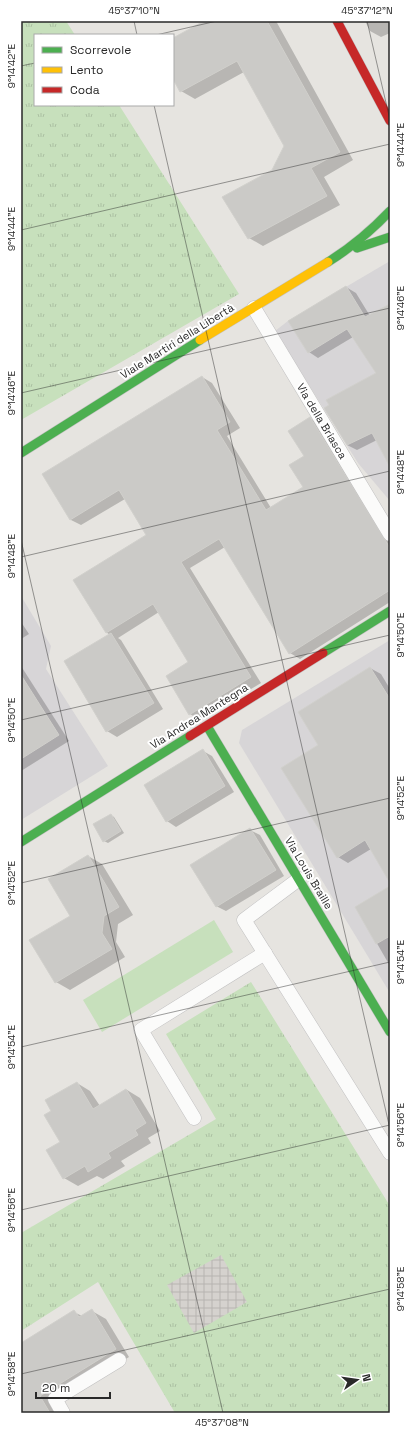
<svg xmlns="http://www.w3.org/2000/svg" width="411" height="1434" viewBox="0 0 411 1434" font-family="'Space Grotesk',sans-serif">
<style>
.industrial{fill:#d7d5d7}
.grass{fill:#c7e0bc}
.park{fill:url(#park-tufts)}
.plaza{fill:url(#plaza-grid)}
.shadow{fill:#0003}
.building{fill:#cbcac7;stroke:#d1d0cc}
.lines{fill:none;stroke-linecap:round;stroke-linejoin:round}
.lane-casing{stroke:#c1c0c1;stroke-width:15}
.fast-casing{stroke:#c1c0c1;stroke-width:10}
.slow-casing{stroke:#c1c0c1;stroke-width:10}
.jam-casing{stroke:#c1c0c1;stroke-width:10}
.lane{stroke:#fbfbfa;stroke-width:14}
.fast{stroke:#4caf50;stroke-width:9}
.slow{stroke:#ffc107;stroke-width:9}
.jam{stroke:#c62828;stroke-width:9}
.ticks{fill:none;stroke:#292929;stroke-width:1;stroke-opacity:0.45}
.labels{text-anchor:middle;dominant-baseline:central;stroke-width:4;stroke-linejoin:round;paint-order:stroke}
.street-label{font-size:11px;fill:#292929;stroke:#fff}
.neatline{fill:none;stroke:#292929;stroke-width:1.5}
.ticks-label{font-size:10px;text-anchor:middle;fill:#292929}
</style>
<defs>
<pattern id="park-tufts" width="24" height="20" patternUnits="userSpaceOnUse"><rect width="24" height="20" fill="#c7e0bc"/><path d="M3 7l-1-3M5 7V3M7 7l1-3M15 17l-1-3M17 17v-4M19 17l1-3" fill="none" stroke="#abc0a2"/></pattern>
<pattern id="plaza-grid" width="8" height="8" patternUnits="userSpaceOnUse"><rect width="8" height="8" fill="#d5d2ce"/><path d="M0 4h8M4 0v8" fill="none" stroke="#b7b4b1"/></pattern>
</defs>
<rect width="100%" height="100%" fill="#e6e4e0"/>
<g class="industrial">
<polygon points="390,261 390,501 358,463 275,331 288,321"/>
<polygon points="21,596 51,646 46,669 108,766 21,820"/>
<polygon points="390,640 390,993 239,743 242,730"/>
</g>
<polygon class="grass" points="214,920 233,952 102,1032 83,1000"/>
<g class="park">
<polygon points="21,21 66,21 75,35 35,35 35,105 119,105 239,294 21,420"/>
<polygon points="251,982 390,1206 390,1413 175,1413 98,1282 21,1331 21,1233 216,1119 166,1034"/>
</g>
<polygon class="plaza" points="221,1255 247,1302 194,1333 167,1285"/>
<g class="shadow">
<polygon points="206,21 276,21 353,160 324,177 340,205 263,246 249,238 273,171 285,146 244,72 195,99 181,91 174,79 173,80 173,39"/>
<polygon points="365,21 390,21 390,33 381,37 370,31"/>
<polygon points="346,287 356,293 370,316 390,306 390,465 377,440 357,450 347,445 377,374 353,337 318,358 309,352"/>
<polygon points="202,377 212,383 240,428 227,436 271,508 304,487 310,418 320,424 390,539 390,602 300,659 290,653 225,547 190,568 261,683 200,720 190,714 189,662 159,612 118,638 121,640 163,709 117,737 107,731 110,635 106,632 148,535 125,499 81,525 71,520 43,475"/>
<polygon points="21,622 29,634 21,639"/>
<polygon points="21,666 69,741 21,771"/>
<polygon points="370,668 381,674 390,689 390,881 371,849 348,863 338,857 320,745"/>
<polygon points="203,751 212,756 234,792 176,827 167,821"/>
<polygon points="111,815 114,817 124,833 108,843 104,841"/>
<polygon points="250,830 260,835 284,876 226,911 216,906"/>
<polygon points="88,856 102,864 133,915 118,924 116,942 125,957 70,990 56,982"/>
<polygon points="390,887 390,966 356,907"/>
<polygon points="77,1083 90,1091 100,1106 127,1090 140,1098 160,1131 148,1138 151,1143 121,1161 125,1166 103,1179 97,1176 78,1186 64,1178 61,1142 52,1112"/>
<polygon points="92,1311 106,1319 129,1357 53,1404 59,1413 21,1413 21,1345 74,1312 82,1316"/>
</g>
<g class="building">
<polygon points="204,21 267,21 340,152 311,168 327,196 248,239 222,197 272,170 284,146 237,61 180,92 173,79 173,38"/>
<polygon points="346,286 365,317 390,304 390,467 372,433 347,445 324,408 329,405 326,400 376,373 347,329 308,353 288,321"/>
<polygon points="202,376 230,422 217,430 266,510 303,487 289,465 304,456 288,431 310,417 390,548 390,590 289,654 219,539 181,562 251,677 189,715 166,676 188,662 153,604 106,633 73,580 146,535 119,490 70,520 42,474"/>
<polygon points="111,633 154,703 106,732 64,661"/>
<polygon points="370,667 390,699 390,883 365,840 337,858 281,768 318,745 298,712"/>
<polygon points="21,675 59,735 21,759"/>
<polygon points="203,749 225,786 166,822 144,785"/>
<polygon points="111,814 121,831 103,842 93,824"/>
<polygon points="250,828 276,870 216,907 190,865"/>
<polygon points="88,855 119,907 104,916 102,933 112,949 55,983 29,940 70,916 48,879"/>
<polygon points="390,886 390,936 376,944 355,907"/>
<polygon points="77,1082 93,1109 126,1089 146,1123 135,1130 138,1135 108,1153 111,1158 88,1172 85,1166 63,1179 46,1150 60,1142 44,1115 51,1111 45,1100"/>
<polygon points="92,1309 116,1349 40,1396 50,1413 21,1413 21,1343 74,1310 79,1317"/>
</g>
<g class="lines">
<defs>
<g id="lane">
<polyline points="254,308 390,534"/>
<polyline points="299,879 244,920 390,1153"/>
<polyline points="194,1118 141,1030 265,953"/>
<polyline points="63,1413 55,1399 119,1360"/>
</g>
<g id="fast">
<polyline points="357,248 390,237"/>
<path d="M328 262C352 247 371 231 390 211"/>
<polyline points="21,453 200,340"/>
<polyline points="323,653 390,611"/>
<polyline points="207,726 390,1032"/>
<polyline points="21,842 190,736"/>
</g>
<polyline id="slow" points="200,340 328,262"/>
<g id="jam">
<polyline points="337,21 390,121"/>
<polyline points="190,736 323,653"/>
</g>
</defs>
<use href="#lane" class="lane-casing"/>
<use href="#fast" class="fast-casing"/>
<use href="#slow" class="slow-casing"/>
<use href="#jam" class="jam-casing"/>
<use href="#lane" class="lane"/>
<use href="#fast" class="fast"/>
<use href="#slow" class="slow"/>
<use href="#jam" class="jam"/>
</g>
<path class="ticks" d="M134 21 137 35M367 21 390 120M156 35 217 21M21 66 35 63M154 105 390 1129M21 230 390 144M21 393 390 308M21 540 223 1413M21 557 390 471M21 720 390 635M21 883 390 798M21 1047 390 962M21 1210 390 1125M21 1374 390 1289"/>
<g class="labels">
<g class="street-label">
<text transform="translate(177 341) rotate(-32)">Viale Martiri della Libertà</text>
<text transform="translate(322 421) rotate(59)">Via della Briasca</text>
<text transform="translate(199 716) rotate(-32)">Via Andrea Mantegna</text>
<text transform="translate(309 873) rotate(59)">Via Louis Braille</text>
</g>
</g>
<rect width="411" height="1434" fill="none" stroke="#ffffff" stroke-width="44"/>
<rect x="34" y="34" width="140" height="72" fill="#ffffff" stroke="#a9a9a9"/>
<rect x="42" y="47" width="20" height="6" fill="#4caf50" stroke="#a9a9a9"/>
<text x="70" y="54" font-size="12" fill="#292929">Scorrevole</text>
<rect x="42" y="67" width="20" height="6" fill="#ffc107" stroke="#a9a9a9"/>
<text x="70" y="74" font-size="12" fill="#292929">Lento</text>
<rect x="42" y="87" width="20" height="6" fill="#c62828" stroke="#a9a9a9"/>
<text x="70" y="94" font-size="12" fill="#292929">Coda</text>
<g transform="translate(357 1380) rotate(77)" stroke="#ffffff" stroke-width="3" paint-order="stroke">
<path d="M0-3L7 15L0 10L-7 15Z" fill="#292929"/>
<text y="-6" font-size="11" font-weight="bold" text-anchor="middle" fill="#292929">N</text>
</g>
<path d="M36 1392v6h74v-6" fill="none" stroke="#292929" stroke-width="2"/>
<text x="42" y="1392" font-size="12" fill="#292929" stroke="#ffffff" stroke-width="3" paint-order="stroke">20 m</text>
<rect x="22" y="22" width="367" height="1390" class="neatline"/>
<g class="ticks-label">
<text x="134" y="14">45°37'10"N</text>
<text x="367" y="14">45°37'12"N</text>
<text transform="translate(11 66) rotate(-90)" y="4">9°14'42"E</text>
<text transform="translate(400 145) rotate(-90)" y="4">9°14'44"E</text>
<text transform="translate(11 229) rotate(-90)" y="4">9°14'44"E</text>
<text transform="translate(400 308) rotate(-90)" y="4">9°14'46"E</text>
<text transform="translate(11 393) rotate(-90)" y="4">9°14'46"E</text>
<text transform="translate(400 472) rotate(-90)" y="4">9°14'48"E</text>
<text transform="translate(11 556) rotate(-90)" y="4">9°14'48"E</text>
<text transform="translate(400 635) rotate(-90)" y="4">9°14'50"E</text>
<text transform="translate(11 720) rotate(-90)" y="4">9°14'50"E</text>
<text transform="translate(400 798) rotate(-90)" y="4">9°14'52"E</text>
<text transform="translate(11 883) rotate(-90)" y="4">9°14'52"E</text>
<text transform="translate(400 962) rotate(-90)" y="4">9°14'54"E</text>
<text transform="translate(11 1047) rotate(-90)" y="4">9°14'54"E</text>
<text transform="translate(400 1125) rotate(-90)" y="4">9°14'56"E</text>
<text transform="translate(11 1210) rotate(-90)" y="4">9°14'56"E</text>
<text transform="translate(400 1289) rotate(-90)" y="4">9°14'58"E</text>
<text transform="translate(11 1374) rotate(-90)" y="4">9°14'58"E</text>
<text x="222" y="1426">45°37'08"N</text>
</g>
</svg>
